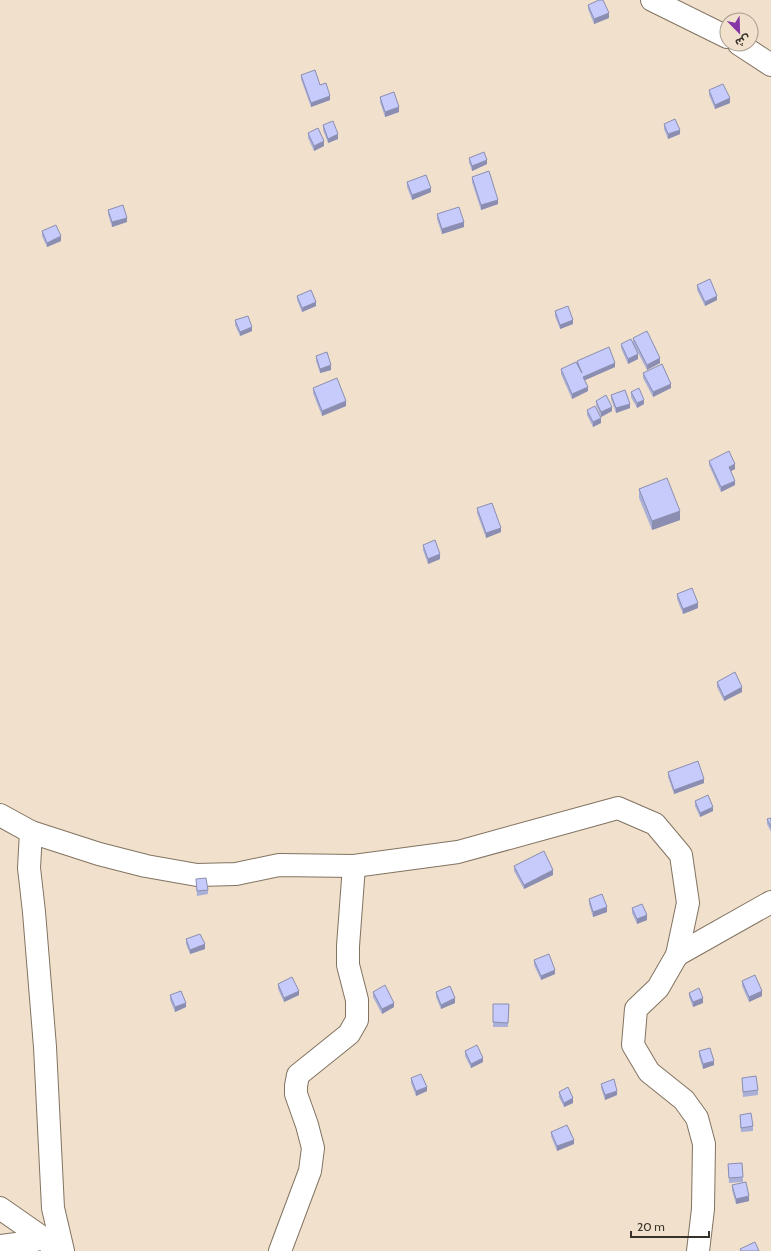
<svg xmlns="http://www.w3.org/2000/svg" width="771" height="1251" viewBox="0 0 771 1251" font-family="Cabin,'Noto Sans Arabic',sans-serif">
<style>
.lines{fill:none;stroke-linecap:round;stroke-linejoin:round}
.minor-casing{stroke:#827361;stroke-width:24}
.minor{stroke:#fff;stroke-width:22}
.wall{fill:#aaafd8}
.shaded-wall{fill:#8b8eb0}
.building{fill:#c6cbfb;stroke:#8b8eb0}
</style>
<rect width="100%" height="100%" fill="#f0e0cc"/>
<g class="lines">
<defs>
<g id="minor">
<polyline points="652,0 727,37"/>
<polyline points="739,44 771,65"/>
<polyline points="0,815 31,832 99,854 146,866 197,875 236,874 279,865 354,866 458,852 618,808 655,824 681,855 688,903 677,955 658,988 636,1009 633,1045 649,1072 684,1100 697,1118 704,1144 703,1209 698,1251"/>
<polyline points="31,832 29,868 34,912 45,1047 53,1208 63,1251"/>
<polyline points="677,955 771,902"/>
<polyline points="0,1208 43,1238 58,1251"/>
<polyline points="0,1246 24,1243 43,1238"/>
<polyline points="280,1251 310,1171 313,1148 307,1125 296,1094 296,1086 298,1075 349,1034 357,1020 357,1000 348,965 348,946 354,866"/>
</g>
</defs>
<use href="#minor" class="minor-casing"/>
<use href="#minor" class="minor"/>
</g>
<g class="wall">
<polygon points="588,5 609,18 594,24 588,9"/>
<polygon points="301,75 320,85 330,100 311,107 301,79"/>
<polygon points="709,90 730,103 715,109 709,95"/>
<polygon points="380,97 399,112 385,117 380,102"/>
<polygon points="664,124 680,134 668,139 664,129"/>
<polygon points="323,125 338,139 328,143 323,130"/>
<polygon points="308,133 324,146 314,151 308,138"/>
<polygon points="469,158 487,164 472,171 469,162"/>
<polygon points="472,177 498,204 481,210 472,182"/>
<polygon points="407,182 431,192 412,200 407,187"/>
<polygon points="108,210 127,222 112,227 108,214"/>
<polygon points="437,214 464,227 442,234 437,219"/>
<polygon points="42,231 61,241 47,247 42,236"/>
<polygon points="697,285 717,300 705,306 697,290"/>
<polygon points="297,296 316,306 302,312 297,300"/>
<polygon points="555,311 573,324 560,329 555,316"/>
<polygon points="235,320 252,331 240,336 235,325"/>
<polygon points="633,338 660,363 647,370 633,343"/>
<polygon points="621,344 638,359 628,364 621,348"/>
<polygon points="316,356 331,370 320,373 316,361"/>
<polygon points="577,361 615,367 585,380 588,391 572,399 561,374 561,369 577,363"/>
<polygon points="643,373 671,388 653,397 643,378"/>
<polygon points="313,388 346,406 322,416 313,393"/>
<polygon points="631,392 644,404 637,408 631,397"/>
<polygon points="611,395 630,408 616,413 611,399"/>
<polygon points="596,401 612,411 601,417 596,405"/>
<polygon points="587,410 601,423 593,427 587,415"/>
<polygon points="709,461 735,469 731,471 735,485 721,492 709,465"/>
<polygon points="639,489 680,520 652,530 639,498"/>
<polygon points="477,508 501,532 486,538 477,513"/>
<polygon points="423,545 440,559 428,564 423,550"/>
<polygon points="677,594 698,608 683,614 677,599"/>
<polygon points="717,682 742,692 724,701 717,687"/>
<polygon points="668,772 704,783 674,794 668,777"/>
<polygon points="695,801 713,811 700,817 695,806"/>
<polygon points="771,818 771,832 767,824 767,819"/>
<polygon points="514,866 553,875 524,889 514,871"/>
<polygon points="196,879 208,890 208,894 197,896"/>
<polygon points="589,899 607,912 593,917 589,904"/>
<polygon points="632,908 647,920 637,924 632,913"/>
<polygon points="186,939 205,949 190,954 186,944"/>
<polygon points="534,960 555,974 541,980 534,965"/>
<polygon points="742,981 762,996 749,1002 742,986"/>
<polygon points="278,984 299,995 284,1002 278,989"/>
<polygon points="373,992 394,1007 382,1014 373,997"/>
<polygon points="436,992 455,1003 441,1009 436,997"/>
<polygon points="689,993 703,1003 693,1007 689,997"/>
<polygon points="170,995 186,1007 175,1012 170,1000"/>
<polygon points="493,1004 509,1004 508,1027 493,1027"/>
<polygon points="465,1051 483,1062 471,1068 465,1056"/>
<polygon points="699,1051 714,1065 703,1069 699,1056"/>
<polygon points="411,1078 427,1091 416,1096 411,1083"/>
<polygon points="742,1078 758,1090 758,1095 743,1097"/>
<polygon points="601,1084 617,1095 605,1100 601,1088"/>
<polygon points="559,1092 573,1103 564,1107 559,1097"/>
<polygon points="740,1115 753,1126 753,1131 741,1132 740,1119"/>
<polygon points="551,1132 574,1144 557,1151 551,1136"/>
<polygon points="728,1164 743,1177 743,1182 729,1183"/>
<polygon points="732,1185 749,1201 736,1204 732,1190"/>
</g>
<g class="shaded-wall">
<polygon points="609,13 609,18 594,24 594,19"/>
<polygon points="330,96 330,100 311,107 311,103"/>
<polygon points="730,98 730,103 715,109 715,105"/>
<polygon points="399,107 399,112 385,117 385,112"/>
<polygon points="680,130 680,134 668,139 668,134"/>
<polygon points="338,134 338,139 328,143 328,139"/>
<polygon points="324,141 324,146 314,151 314,146"/>
<polygon points="487,160 487,164 472,171 472,166"/>
<polygon points="431,188 431,192 412,200 412,195"/>
<polygon points="498,200 498,204 481,210 481,205"/>
<polygon points="127,218 127,222 112,227 112,222"/>
<polygon points="464,222 464,227 442,234 442,229"/>
<polygon points="61,236 61,241 47,247 47,243"/>
<polygon points="717,296 717,300 705,306 705,302"/>
<polygon points="316,302 316,306 302,312 302,308"/>
<polygon points="573,320 573,324 560,329 560,325"/>
<polygon points="252,327 252,331 240,336 240,332"/>
<polygon points="638,354 638,359 628,364 628,359"/>
<polygon points="660,358 660,363 647,370 647,365"/>
<polygon points="615,363 615,367 583,381 583,377"/>
<polygon points="331,365 331,370 320,373 320,369"/>
<polygon points="671,384 671,388 653,397 653,392"/>
<polygon points="588,387 588,391 572,399 572,394"/>
<polygon points="644,400 644,404 637,408 637,403"/>
<polygon points="346,401 346,406 322,416 322,411"/>
<polygon points="630,404 630,408 616,413 616,408"/>
<polygon points="612,407 612,411 601,417 601,412"/>
<polygon points="601,418 601,423 593,427 593,422"/>
<polygon points="735,464 735,469 729,472 729,467"/>
<polygon points="735,481 735,485 721,492 721,487"/>
<polygon points="680,511 680,520 652,530 652,521"/>
<polygon points="501,528 501,532 486,538 486,533"/>
<polygon points="440,554 440,559 428,564 428,559"/>
<polygon points="698,603 698,608 683,614 683,609"/>
<polygon points="742,687 742,692 724,701 724,697"/>
<polygon points="704,779 704,783 674,794 674,790"/>
<polygon points="713,807 713,811 700,817 700,813"/>
<polygon points="553,870 553,875 524,889 524,885"/>
<polygon points="607,907 607,912 593,917 593,912"/>
<polygon points="647,915 647,920 637,924 637,919"/>
<polygon points="205,944 205,949 190,954 190,950"/>
<polygon points="555,970 555,974 541,980 541,976"/>
<polygon points="299,991 299,995 284,1002 284,998"/>
<polygon points="762,991 762,996 749,1002 749,997"/>
<polygon points="455,998 455,1003 441,1009 441,1005"/>
<polygon points="703,998 703,1003 693,1007 693,1002"/>
<polygon points="186,1003 186,1007 175,1012 175,1007"/>
<polygon points="394,1003 394,1007 382,1014 382,1009"/>
<polygon points="483,1058 483,1062 471,1068 471,1064"/>
<polygon points="714,1061 714,1065 703,1069 703,1064"/>
<polygon points="427,1087 427,1091 416,1096 416,1091"/>
<polygon points="617,1091 617,1095 605,1100 605,1095"/>
<polygon points="573,1098 573,1103 564,1107 564,1103"/>
<polygon points="574,1140 574,1144 557,1151 557,1146"/>
<polygon points="749,1196 749,1201 736,1204 736,1199"/>
</g>
<g class="building">
<polygon points="599,0 603,0 609,13 594,19 588,5"/>
<polygon points="315,70 320,85 326,83 330,96 311,103 301,75"/>
<polygon points="723,84 730,98 715,105 709,90"/>
<polygon points="394,92 399,107 385,112 380,97"/>
<polygon points="675,119 680,130 668,134 664,124"/>
<polygon points="333,121 338,134 328,139 323,125"/>
<polygon points="318,128 324,141 314,146 308,133"/>
<polygon points="484,152 487,160 472,166 469,158"/>
<polygon points="489,171 498,200 481,205 472,177"/>
<polygon points="426,175 431,188 412,195 407,182"/>
<polygon points="123,205 127,218 112,222 108,210"/>
<polygon points="459,207 464,222 442,229 437,214"/>
<polygon points="56,225 61,236 47,243 42,231"/>
<polygon points="710,279 717,296 705,302 697,285"/>
<polygon points="311,290 316,302 302,308 297,296"/>
<polygon points="568,306 573,320 560,325 555,311"/>
<polygon points="248,316 252,327 240,332 235,320"/>
<polygon points="647,331 660,358 647,365 633,338"/>
<polygon points="631,339 638,354 628,359 621,344"/>
<polygon points="609,347 615,363 583,377 588,387 572,394 561,369 576,362 582,373 577,361"/>
<polygon points="327,352 331,365 320,369 316,356"/>
<polygon points="662,364 671,384 653,392 643,373"/>
<polygon points="337,378 346,401 322,411 313,388"/>
<polygon points="639,388 644,400 637,403 631,392"/>
<polygon points="625,390 630,404 616,408 611,395"/>
<polygon points="606,395 612,407 601,412 596,401"/>
<polygon points="595,406 601,418 593,422 587,410"/>
<polygon points="729,451 735,464 729,467 735,481 721,487 709,461"/>
<polygon points="667,478 680,511 652,521 639,489"/>
<polygon points="492,503 501,528 486,533 477,508"/>
<polygon points="435,540 440,554 428,559 423,545"/>
<polygon points="692,588 698,603 683,609 677,594"/>
<polygon points="735,672 742,687 724,697 717,682"/>
<polygon points="698,761 704,779 674,790 668,772"/>
<polygon points="708,795 713,807 700,813 695,801"/>
<polygon points="771,818 771,827 767,819"/>
<polygon points="544,851 553,870 524,885 514,866"/>
<polygon points="206,878 208,890 197,891 196,879"/>
<polygon points="602,894 607,907 593,912 589,899"/>
<polygon points="642,904 647,915 637,919 632,908"/>
<polygon points="200,934 205,944 190,950 186,939"/>
<polygon points="549,954 555,970 541,976 534,960"/>
<polygon points="755,975 762,991 749,997 742,981"/>
<polygon points="292,977 299,991 284,998 278,984"/>
<polygon points="385,985 394,1003 382,1009 373,992"/>
<polygon points="450,986 455,998 441,1005 436,992"/>
<polygon points="699,988 703,998 693,1002 689,993"/>
<polygon points="181,991 186,1003 175,1007 170,995"/>
<polygon points="493,1004 509,1004 508,1023 493,1022"/>
<polygon points="477,1045 483,1058 471,1064 465,1051"/>
<polygon points="710,1048 714,1061 703,1064 699,1051"/>
<polygon points="421,1074 427,1087 416,1091 411,1078"/>
<polygon points="756,1076 758,1090 743,1092 742,1078"/>
<polygon points="614,1079 617,1091 605,1095 601,1084"/>
<polygon points="568,1087 573,1098 564,1103 559,1092"/>
<polygon points="751,1113 753,1126 741,1128 740,1115"/>
<polygon points="567,1125 574,1140 557,1146 551,1132"/>
<polygon points="742,1163 743,1177 729,1178 728,1164"/>
<polygon points="746,1182 749,1196 736,1199 732,1185"/>
<polygon points="755,1242 759,1251 741,1251 740,1249"/>
</g>
<g transform="translate(739 32) rotate(157)"><circle r="19" fill="#f0e0cc" stroke="#a69a8b"/>
<path d="M0-3L7 15L0 10L-7 15Z" fill="#8736a6"/>
<text y="-6" font-size="11" font-weight="bold" text-anchor="middle" fill="#373129">ش</text>
</g>
<path d="M631 1231v6h78v-6" fill="none" stroke="#373129" stroke-width="2"/>
<text x="637" y="1231" font-size="12" fill="#373129" stroke="#f0e0cc" stroke-width="3" paint-order="stroke">20 m</text>
</svg>
